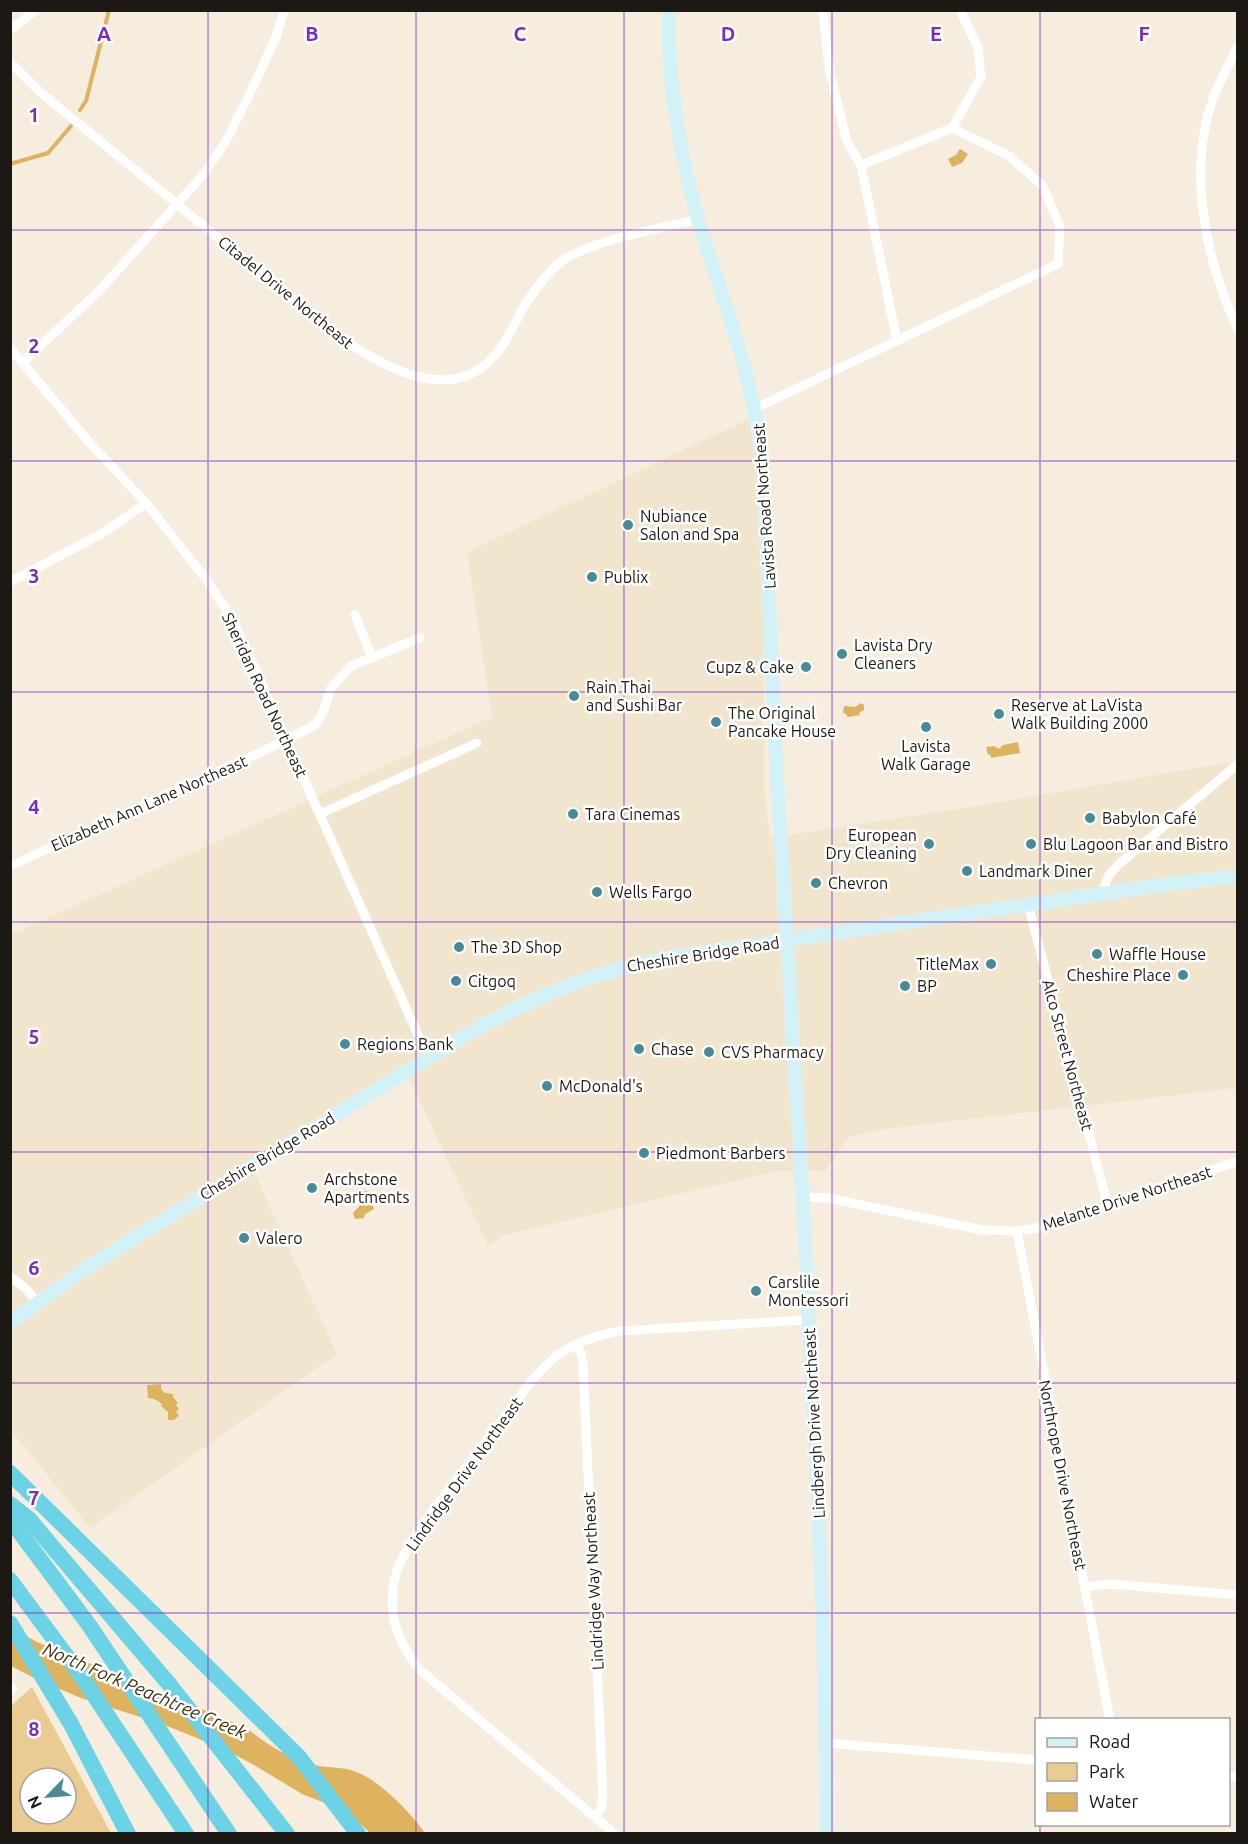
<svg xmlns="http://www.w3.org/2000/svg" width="1248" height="1844" viewBox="0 0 1248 1844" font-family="Ubuntu,sans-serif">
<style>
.built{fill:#f1e5ce}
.green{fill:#eacc93;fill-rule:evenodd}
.water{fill:#ddb35f}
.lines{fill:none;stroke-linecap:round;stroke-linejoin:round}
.stream{stroke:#ddb35f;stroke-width:4}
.street{stroke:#fff;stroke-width:9}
.secondary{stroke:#d3f2f7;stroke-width:14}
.highway{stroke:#6bd3e5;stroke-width:16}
.grid{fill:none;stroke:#7b2cbf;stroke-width:1.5;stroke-opacity:0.55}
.poi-dot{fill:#468b97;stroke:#fff;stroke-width:2}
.labels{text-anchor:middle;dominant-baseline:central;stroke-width:5;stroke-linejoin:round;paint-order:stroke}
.street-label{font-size:16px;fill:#1c1914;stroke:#fff}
.poi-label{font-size:16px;fill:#1c1914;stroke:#fff;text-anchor:start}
.water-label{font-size:18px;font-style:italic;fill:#3f2e08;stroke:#fff}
.grid-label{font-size:20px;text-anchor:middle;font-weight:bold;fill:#7b2cbf;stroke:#fff;stroke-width:5;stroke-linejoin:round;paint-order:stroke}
</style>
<rect width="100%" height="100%" fill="#f6edde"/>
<polygon class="built" points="749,419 763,499 764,789 770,838 964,808 1237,761 1237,1088 884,1129 849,1137 825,1171 777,1171 502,1236 488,1246 407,1074 249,1161 337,1354 90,1528 11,1430 10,935 492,717 467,552"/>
<path class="green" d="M32 1687 111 1833H11V1706ZM30 1778H66V1814H30Z"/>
<g class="water">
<polygon points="960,149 968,154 962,163 952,167 948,159 956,155"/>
<polygon points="861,703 864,705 864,710 859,713 860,715 848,717 845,713 843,713 844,706 855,707"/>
<polygon points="1018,742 1020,753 991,758 990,754 988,755 986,747 994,746 999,749 1003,745"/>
<polygon points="363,1191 368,1191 374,1209 365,1214 364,1218 355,1219 353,1213 361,1204 360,1195"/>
<path d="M161 1384V1389L165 1393 173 1394V1397L178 1403 176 1405 179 1409 176 1412 179 1415 174 1420H168V1412L161 1406 162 1404C159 1401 153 1398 148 1398L147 1385Z"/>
<path d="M10 1627 37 1642 245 1727C268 1745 290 1760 319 1766 329 1768 341 1767 351 1770 377 1777 410 1812 425 1833H370L348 1812 302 1794 254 1765 224 1749 162 1724 81 1698 34 1678 11 1666Z"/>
</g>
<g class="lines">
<g class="stream">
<polyline points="80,110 86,101 109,10"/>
<polyline points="10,164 48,153 71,126"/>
</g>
<g class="street">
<polyline points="823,10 829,69 847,142 861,165 897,341"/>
<polyline points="10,30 36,10"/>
<path d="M1238 46C1230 62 1221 79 1214 96 1186 171 1206 260 1238 330"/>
<path d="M10 62 40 92 342 339C390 370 456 408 500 349 508 339 514 325 520 313 529 297 548 271 563 260 596 239 659 229 698 219"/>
<polyline points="861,165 952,128 981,77 978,48 960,10"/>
<polyline points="10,348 88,441 146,503 209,583 235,624 418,1035 430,1056"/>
<polyline points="23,362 100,290 203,175 226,141 253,87 276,37 284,10"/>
<polyline points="756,408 1058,264 1060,226 1042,185 1009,156 952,128"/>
<polyline points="10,582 103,533 146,503"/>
<polyline points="355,615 372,658"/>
<polyline points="320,814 477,743"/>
<polyline points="10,866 287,740 316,724 324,710 331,688 351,666 420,638"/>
<polyline points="1101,894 1109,875 1119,864 1238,764"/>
<polyline points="1028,905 1108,1206"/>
<polyline points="802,1197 828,1198 982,1230 1017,1231 1049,1226 1238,1161"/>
<polyline points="1017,1231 1110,1720"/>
<polyline points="10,1276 27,1290 37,1302"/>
<polyline points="576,1344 581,1354 583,1365 603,1796 601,1808 595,1817"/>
<polyline points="1084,1587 1110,1584 1238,1595"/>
<polyline points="10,1685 12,1689 10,1691"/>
<polyline points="826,1743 1036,1760"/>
<polyline points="1228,1776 1238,1777"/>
<path d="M615 1834 420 1670C401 1646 389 1621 393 1590 394 1578 398 1566 404 1555 425 1517 460 1476 487 1440 508 1413 527 1382 553 1359 572 1343 595 1336 619 1331L808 1320"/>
</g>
<g class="secondary">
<path d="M669 10C667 81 679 151 698 219 723 302 753 374 763 462L777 778 803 1205 819 1525 824 1657 827 1834"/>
<path d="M10 1323 79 1273 126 1243 471 1032C539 994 601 969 678 956L1169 884 1238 876"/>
</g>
<g class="highway">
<polyline points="10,1473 299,1757 358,1834"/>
<polyline points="10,1504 29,1519 78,1577 169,1684 287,1834"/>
<polyline points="10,1519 89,1625 229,1834"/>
<polyline points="10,1580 80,1674 186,1834"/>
<polyline points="10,1623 71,1724 128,1834"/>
</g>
</g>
<path class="grid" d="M208 10V1834M416 10V1834M624 10V1834M832 10V1834M1040 10V1720M10 230H1238M10 461H1238M10 692H1238M10 922H1238M10 1152H1238M10 1383H1238M10 1613H1238M1040 1824V1834"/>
<g class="poi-dot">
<circle cx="628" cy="525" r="6"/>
<circle cx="592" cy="577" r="6"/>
<circle cx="842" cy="654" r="6"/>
<circle cx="806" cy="667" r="6"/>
<circle cx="574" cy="696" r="6"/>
<circle cx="999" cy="714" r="6"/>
<circle cx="716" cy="722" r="6"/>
<circle cx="926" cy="727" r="6"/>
<circle cx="573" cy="814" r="6"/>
<circle cx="1090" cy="818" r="6"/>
<circle cx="929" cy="844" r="6"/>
<circle cx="1031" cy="844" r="6"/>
<circle cx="967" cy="871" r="6"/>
<circle cx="816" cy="883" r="6"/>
<circle cx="597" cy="892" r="6"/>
<circle cx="459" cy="947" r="6"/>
<circle cx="1097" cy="954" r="6"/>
<circle cx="991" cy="964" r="6"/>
<circle cx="1183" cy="975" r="6"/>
<circle cx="456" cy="981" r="6"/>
<circle cx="905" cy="986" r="6"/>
<circle cx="345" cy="1044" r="6"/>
<circle cx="639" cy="1049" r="6"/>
<circle cx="709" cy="1052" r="6"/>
<circle cx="547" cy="1086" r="6"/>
<circle cx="644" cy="1153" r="6"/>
<circle cx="312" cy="1188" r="6"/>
<circle cx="244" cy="1238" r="6"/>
<circle cx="756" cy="1291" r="6"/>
</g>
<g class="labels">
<g class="street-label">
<text transform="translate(286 292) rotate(39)">Citadel Drive Northeast</text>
<text transform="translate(764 506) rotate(-94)">Lavista Road Northeast</text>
<text transform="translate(265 695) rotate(65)">Sheridan Road Northeast</text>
<text transform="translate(149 803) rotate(-24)">Elizabeth Ann Lane Northeast</text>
<text transform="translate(703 954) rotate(-9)">Cheshire Bridge Road</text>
<text transform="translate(1068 1055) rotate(75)">Alco Street Northeast</text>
<text transform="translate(267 1156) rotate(-31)">Cheshire Bridge Road</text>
<text transform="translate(1127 1198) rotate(-18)">Melante Drive Northeast</text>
<text transform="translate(814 1423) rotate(-93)">Lindbergh Drive Northeast</text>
<text transform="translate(464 1474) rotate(-54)">Lindridge Drive Northeast</text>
<text transform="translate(1063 1475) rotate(79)">Northrope Drive Northeast</text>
<text transform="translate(593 1581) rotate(-93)">Lindridge Way Northeast</text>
</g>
<g class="poi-label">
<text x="640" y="516">Nubiance<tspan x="640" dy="18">Salon and Spa</tspan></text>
<text x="604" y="577">Publix</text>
<text x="854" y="645">Lavista Dry<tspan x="854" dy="18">Cleaners</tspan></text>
<text x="794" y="667" text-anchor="end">Cupz &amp; Cake</text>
<text x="586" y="687">Rain Thai<tspan x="586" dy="18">and Sushi Bar</tspan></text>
<text x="1011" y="705">Reserve at LaVista<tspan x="1011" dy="18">Walk Building 2000</tspan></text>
<text x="728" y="713">The Original<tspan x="728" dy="18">Pancake House</tspan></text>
<text x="926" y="746" text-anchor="middle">Lavista<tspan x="926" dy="18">Walk Garage</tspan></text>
<text x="585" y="814">Tara Cinemas</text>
<text x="1102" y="818">Babylon Café</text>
<text x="917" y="835" text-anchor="end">European<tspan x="917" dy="18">Dry Cleaning</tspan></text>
<text x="1043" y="844">Blu Lagoon Bar and Bistro</text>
<text x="979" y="871">Landmark Diner</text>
<text x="828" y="883">Chevron</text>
<text x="609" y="892">Wells Fargo</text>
<text x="471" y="947">The 3D Shop</text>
<text x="1109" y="954">Waffle House</text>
<text x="979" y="964" text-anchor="end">TitleMax</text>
<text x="1171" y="975" text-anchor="end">Cheshire Place</text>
<text x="468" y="981">Citgoq</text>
<text x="917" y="986">BP</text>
<text x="357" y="1044">Regions Bank</text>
<text x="651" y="1049">Chase</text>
<text x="721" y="1052">CVS Pharmacy</text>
<text x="559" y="1086">McDonald's</text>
<text x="656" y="1153">Piedmont Barbers</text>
<text x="324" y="1179">Archstone<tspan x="324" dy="18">Apartments</tspan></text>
<text x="256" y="1238">Valero</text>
<text x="768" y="1282">Carslile<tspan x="768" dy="18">Montessori</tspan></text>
</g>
<g class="water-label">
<text transform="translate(145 1690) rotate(23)">North Fork Peachtree Creek</text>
</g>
</g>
<g class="grid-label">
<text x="104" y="41">A</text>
<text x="312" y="41">B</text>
<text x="520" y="41">C</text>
<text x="728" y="41">D</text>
<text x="936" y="41">E</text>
<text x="1144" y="41">F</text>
<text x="34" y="122">1</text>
<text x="34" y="353">2</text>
<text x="34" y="583">3</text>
<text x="34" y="814">4</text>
<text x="34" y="1044">5</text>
<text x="34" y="1275">6</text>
<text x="34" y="1505">7</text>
<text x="34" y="1736">8</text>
</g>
<rect width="1248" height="1844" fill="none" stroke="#1c1914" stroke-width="24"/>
<rect x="1035" y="1718" width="195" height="108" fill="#ffffff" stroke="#a4a3a1" stroke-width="1.5"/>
<rect x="1047" y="1738" width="30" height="9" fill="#d3f2f7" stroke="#a4a3a1" stroke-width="1.5"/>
<text x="1089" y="1748" font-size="18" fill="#1c1914">Road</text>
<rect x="1047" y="1763" width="30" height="18" fill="#eacc93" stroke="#a4a3a1" stroke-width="1.5"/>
<text x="1089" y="1778" font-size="18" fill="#1c1914">Park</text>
<rect x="1047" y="1793" width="30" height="18" fill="#ddb35f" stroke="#a4a3a1" stroke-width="1.5"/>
<text x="1089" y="1808" font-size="18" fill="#1c1914">Water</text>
<g transform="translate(48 1796) rotate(245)"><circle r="28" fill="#ffffff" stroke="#a4a3a1" stroke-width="1.5"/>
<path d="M0-4.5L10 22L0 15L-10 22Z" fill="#468b97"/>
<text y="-9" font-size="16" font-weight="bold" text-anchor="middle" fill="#1c1914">N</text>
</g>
</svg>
